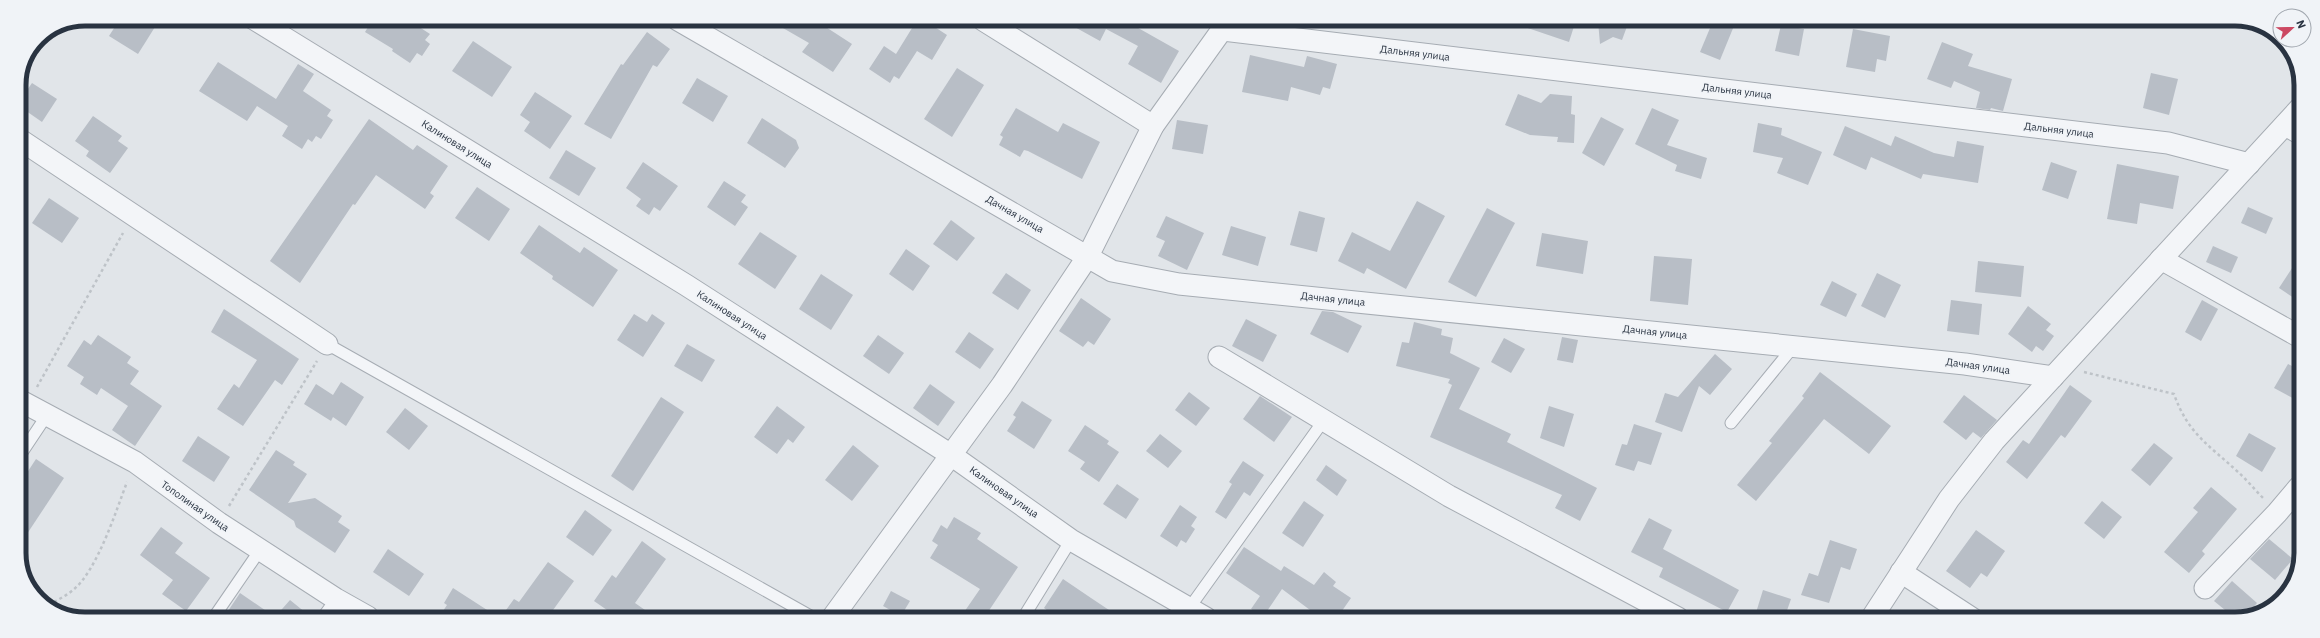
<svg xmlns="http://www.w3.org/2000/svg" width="2320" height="638" viewBox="0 0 2320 638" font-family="'IBM Plex Sans',sans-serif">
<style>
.building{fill:#b8bec6}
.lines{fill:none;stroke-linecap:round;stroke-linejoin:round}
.lane-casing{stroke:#a6acb3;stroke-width:13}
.street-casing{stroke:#a6acb3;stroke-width:23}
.path{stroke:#bec3c8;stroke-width:2.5;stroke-dasharray:3 3;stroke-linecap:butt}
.lane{stroke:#f3f5f8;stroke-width:11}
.street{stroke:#f3f5f8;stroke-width:21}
.labels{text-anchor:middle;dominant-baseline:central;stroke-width:3;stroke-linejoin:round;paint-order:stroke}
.street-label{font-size:10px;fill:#293341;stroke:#f0f3f7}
.rim{fill:none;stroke:#293341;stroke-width:5}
</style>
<rect width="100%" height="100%" fill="#e1e5e9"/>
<g class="building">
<polygon points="120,19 160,19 138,54 109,36"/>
<polygon points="373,19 407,19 430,34 425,40 430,44 422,56 417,53 410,63 392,51 393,49 365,32"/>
<polygon points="769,20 815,20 852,44 833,72 802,52 809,43"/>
<polygon points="917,20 924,20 947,35 932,60 917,51 899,79 894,76 890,83 869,69 884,46 896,54"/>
<polygon points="1062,20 1124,20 1179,51 1161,83 1128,64 1138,46 1106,29 1100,41"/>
<polygon points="1514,20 1576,20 1569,42 1513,23"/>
<polygon points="1598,21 1629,21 1622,40 1613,37 1600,44"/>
<polygon points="1713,21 1736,21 1720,60 1700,52"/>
<polygon points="1781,25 1804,29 1799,56 1775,51"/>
<polygon points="1853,29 1890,36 1886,61 1877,59 1875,72 1846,67"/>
<polygon points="647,32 670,49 657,67 653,65 611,139 584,124 621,64 623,65"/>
<polygon points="473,41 512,67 492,97 452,71"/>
<polygon points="1942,42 1973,54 1968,66 2012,79 2003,111 1991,108 1990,110 1976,108 1980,92 1954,81 1951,88 1927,79"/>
<polygon points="1250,55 1304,67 1307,56 1337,64 1330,89 1323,87 1320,95 1291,87 1288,101 1242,92"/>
<polygon points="218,62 276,99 298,64 314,74 303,91 331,110 327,116 333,120 321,139 316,136 312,142 308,139 302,149 282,136 288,126 257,106 247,121 199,91"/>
<polygon points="957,68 984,85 952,137 924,119"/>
<polygon points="2151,73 2178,79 2169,115 2143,108"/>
<polygon points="697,78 728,96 713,122 682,103"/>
<polygon points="32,83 57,99 42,122 19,106 19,102"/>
<polygon points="535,92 572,116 550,149 524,131 530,122 520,115"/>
<polygon points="1518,94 1541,103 1550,94 1572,96 1571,114 1575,115 1574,143 1557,142 1558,137 1530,135 1505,125"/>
<polygon points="1016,108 1058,132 1063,123 1100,142 1082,179 1028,151 1024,150 1020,157 999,145 1003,137 1000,135"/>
<polygon points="1652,108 1679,120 1667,145 1707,158 1701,179 1675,171 1677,165 1635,144"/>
<polygon points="93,116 122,136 118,141 128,148 110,173 86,156 89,151 75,141"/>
<polygon points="1601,117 1624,129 1604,166 1582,153"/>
<polygon points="762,118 796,140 799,148 785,168 747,143"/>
<polygon points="369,119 413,150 417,145 448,166 430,193 434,196 425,209 376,175 355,205 353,204 300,283 270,261"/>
<polygon points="1177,120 1208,125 1203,154 1172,149"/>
<polygon points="1758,123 1782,128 1781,135 1822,152 1808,185 1777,173 1783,158 1753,152"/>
<polygon points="1845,126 1891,146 1895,136 1934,153 1954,157 1957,141 1984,146 1978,183 1923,174 1921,179 1871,157 1866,170 1833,155"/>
<polygon points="566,150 596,168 579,196 549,178"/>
<polygon points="643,162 678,186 660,211 654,207 649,215 636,206 641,199 626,188"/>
<polygon points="2051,162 2077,171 2068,199 2042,190"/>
<polygon points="2117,164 2179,176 2173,209 2140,203 2137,224 2107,219"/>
<polygon points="724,181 746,195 741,202 748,207 735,226 707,207"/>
<polygon points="477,187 510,209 489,241 455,218"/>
<polygon points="49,198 79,218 62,243 32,223"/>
<polygon points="1417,201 1445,216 1406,289 1367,268 1364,274 1338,261 1352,232 1390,251"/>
<polygon points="2248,207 2273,218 2266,234 2241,223"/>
<polygon points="1487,208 1515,223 1476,297 1448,282"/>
<polygon points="1299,211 1325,218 1317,252 1290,245"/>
<polygon points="1166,216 1204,233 1187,270 1158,256 1165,241 1156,237"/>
<polygon points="951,220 975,238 957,261 933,244"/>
<polygon points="539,225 580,253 584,247 618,270 593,307 552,279 553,276 520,253"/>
<polygon points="1231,226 1266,237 1258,266 1222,255"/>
<polygon points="760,232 797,256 775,289 738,264"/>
<polygon points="1542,233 1588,241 1583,274 1536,266"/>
<polygon points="2213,246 2238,257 2231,273 2206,262"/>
<polygon points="906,249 930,266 913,291 889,274"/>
<polygon points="1654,256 1692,259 1688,305 1650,301"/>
<polygon points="2300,256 2300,302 2279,288"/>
<polygon points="1978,261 2024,266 2021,297 1975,292"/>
<polygon points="1006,273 1031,290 1018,310 992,293"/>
<polygon points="1877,273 1901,285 1885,318 1861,306"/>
<polygon points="821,274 853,295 831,330 799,309"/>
<polygon points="1832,281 1857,294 1846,317 1820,305"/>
<polygon points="1081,298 1111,319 1094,345 1088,341 1083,347 1059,331"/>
<polygon points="1951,300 1982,304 1979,335 1947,331"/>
<polygon points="2202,300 2218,309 2201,341 2185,332"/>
<polygon points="2028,306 2051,324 2046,330 2054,336 2043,351 2036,346 2032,352 2008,334"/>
<polygon points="224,309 299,359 282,385 275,380 243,426 217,409 234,384 239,388 257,360 211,332"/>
<polygon points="1322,311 1333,312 1362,326 1348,353 1310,334"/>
<polygon points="634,314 647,322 652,314 665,323 643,357 617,340"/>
<polygon points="1246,319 1277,335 1263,362 1232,346"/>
<polygon points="1414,322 1442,329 1441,335 1453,338 1450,353 1480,368 1459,409 1511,434 1507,442 1597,488 1580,521 1555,508 1562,495 1430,437 1452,385 1448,383 1450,379 1396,366 1402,342 1409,343"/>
<polygon points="969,332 994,349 980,369 955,352"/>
<polygon points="98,335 131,357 127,363 139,371 130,384 162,406 135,446 112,430 128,406 101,388 97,395 80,384 84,377 67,366 84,340 91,345"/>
<polygon points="878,335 904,353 889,374 863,356"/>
<polygon points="1562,337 1578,340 1573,363 1557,360"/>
<polygon points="1504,338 1525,349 1511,373 1491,362"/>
<polygon points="687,344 715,360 702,382 674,366"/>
<polygon points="1715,354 1732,369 1710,395 1699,386 1682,432 1655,422 1665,393 1678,397"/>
<polygon points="2288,364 2300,370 2300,402 2274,388"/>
<polygon points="1820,372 1891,426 1869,454 1824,419 1756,501 1737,485 1772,443 1769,441 1804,398 1802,396"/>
<polygon points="341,382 364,397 346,426 333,417 331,421 304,404 316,384 333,395"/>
<polygon points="930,384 955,402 938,426 913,408"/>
<polygon points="2070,385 2092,401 2065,438 2061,435 2027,479 2006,462 2023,440 2029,444"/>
<polygon points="1189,392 1210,408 1196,426 1175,410"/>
<polygon points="1964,395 1997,420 1981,438 1973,432 1966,440 1943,422"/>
<polygon points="1260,396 1292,417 1274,442 1243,419"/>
<polygon points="661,397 684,412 633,491 611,476"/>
<polygon points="1022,401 1052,420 1034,449 1007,431 1016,417 1013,415"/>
<polygon points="777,406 805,427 793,443 788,439 777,454 754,437"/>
<polygon points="1549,406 1574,414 1564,447 1540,438"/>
<polygon points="405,408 428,426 409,450 386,432"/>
<polygon points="1634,424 1662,433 1651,465 1638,461 1634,471 1615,465 1622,444 1627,445"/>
<polygon points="1085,425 1109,441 1107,444 1119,452 1099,482 1080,469 1085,462 1068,451"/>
<polygon points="2249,433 2276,448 2262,472 2236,456"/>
<polygon points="1160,434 1182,451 1168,468 1146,451"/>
<polygon points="198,436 230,457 214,482 182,461"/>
<polygon points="2154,443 2173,458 2150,486 2131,470"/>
<polygon points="853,445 879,466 852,501 825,480"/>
<polygon points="276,450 295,462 293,465 307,474 288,503 315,498 342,516 338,522 350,530 335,553 296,527 294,521 249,490"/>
<polygon points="36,459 64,478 19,546 19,485"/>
<polygon points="1243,461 1264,475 1250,496 1244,492 1226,519 1215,512 1232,484 1229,482"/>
<polygon points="1326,465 1347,480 1337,496 1316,480"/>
<polygon points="1117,484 1139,499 1126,519 1103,504"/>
<polygon points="2211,487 2237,509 2202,551 2205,554 2189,573 2164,552 2198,512 2193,508"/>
<polygon points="1304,501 1324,515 1303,547 1282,533"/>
<polygon points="2102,501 2122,517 2104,539 2084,523"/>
<polygon points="1180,505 1197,517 1191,526 1195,529 1186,543 1181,540 1177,547 1160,536"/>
<polygon points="585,510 612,530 593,556 566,537"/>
<polygon points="954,517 981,533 977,539 1018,567 984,618 960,618 980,589 930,558 938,545 932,541 941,525 947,529"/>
<polygon points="1649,518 1672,530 1663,549 1739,590 1727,612 1659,577 1663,568 1631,552"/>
<polygon points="161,527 183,543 175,553 210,578 186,611 162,594 173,580 140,555"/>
<polygon points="1976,530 2005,551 1987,577 1981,573 1970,588 1946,571"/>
<polygon points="2269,539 2293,559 2275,580 2250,559"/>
<polygon points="1830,540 1857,549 1850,570 1841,567 1829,603 1801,595 1809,573 1818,576"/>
<polygon points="642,541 666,559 635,603 655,617 617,617 594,601 612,575 616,578"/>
<polygon points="1244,547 1281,571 1284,566 1314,585 1324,572 1336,582 1333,586 1351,598 1337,618 1304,618 1310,610 1282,589 1263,617 1251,609 1260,596 1226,573"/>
<polygon points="388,549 424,574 409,596 373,572"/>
<polygon points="548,562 574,581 548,617 501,617 514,599 519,602"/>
<polygon points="1063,579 1091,598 1121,618 1058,618 1044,608"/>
<polygon points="2232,581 2257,603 2247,615 2236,619 2214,601"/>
<polygon points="453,588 498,617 439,617 447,605 444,603"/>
<polygon points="1763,590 1791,599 1784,619 1754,619"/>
<polygon points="891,591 910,601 901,616 883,606"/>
<polygon points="240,593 275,617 290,600 311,617 224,617"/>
</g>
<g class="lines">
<defs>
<g id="lane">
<polyline points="327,344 814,618"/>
<polyline points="1731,423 1794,346"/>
<polyline points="19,457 47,415"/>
<polyline points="1190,607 1324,420"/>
<polyline points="214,617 260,550"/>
<polyline points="323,617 336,599"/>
<polyline points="1023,618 1071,540"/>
</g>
<g id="street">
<polyline points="254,19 686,285 951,455 1071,540 1206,618"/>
<polyline points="678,20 1112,271 1179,284 1965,364 2053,377"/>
<polyline points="983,20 1153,126"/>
<polyline points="1223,30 2168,143 2249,164"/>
<polyline points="2285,125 2301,134"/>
<polyline points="19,139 327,344"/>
<polyline points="2161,259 2300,337"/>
<polyline points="1219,357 1449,496 1678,618"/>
<polyline points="19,400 135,462 219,523 336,599 368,617"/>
<polyline points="1901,572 1973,619"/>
<polyline points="2205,588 2277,513 2299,487"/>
<polyline points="832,618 1002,385 1088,256 1153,126 1229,20"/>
<polyline points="1871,619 1949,499 1994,441 2301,107"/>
</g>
</defs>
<use href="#lane" class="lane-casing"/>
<use href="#street" class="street-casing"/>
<g class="path">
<path d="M2084 372 2174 394C2188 434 2209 445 2238 472 2247 480 2255 490 2264 499"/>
<polyline points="37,387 123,233"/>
<polyline points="229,506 317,361"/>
<path d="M49 605C57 600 66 596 73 590 97 571 116 511 127 482"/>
</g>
<use href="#lane" class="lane"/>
<use href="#street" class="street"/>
</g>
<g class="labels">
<g class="street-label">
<text transform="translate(1415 53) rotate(7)">Дальняя улица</text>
<text transform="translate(1737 91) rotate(7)">Дальняя улица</text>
<text transform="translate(2059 130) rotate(7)">Дальняя улица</text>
<text transform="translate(457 144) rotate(32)">Калиновая улица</text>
<text transform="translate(1015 214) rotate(30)">Дачная улица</text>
<text transform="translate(1333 299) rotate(6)">Дачная улица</text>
<text transform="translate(732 315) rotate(33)">Калиновая улица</text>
<text transform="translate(1655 332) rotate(6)">Дачная улица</text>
<text transform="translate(1978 366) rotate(8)">Дачная улица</text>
<text transform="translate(1004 492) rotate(35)">Калиновая улица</text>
<text transform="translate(195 506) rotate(35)">Тополиная улица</text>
</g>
</g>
<path d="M0 0H2320V638H0ZM85 26H2235A59 59 0 0 1 2294 85V553A59 59 0 0 1 2235 612H85A59 59 0 0 1 26 553V85A59 59 0 0 1 85 26Z" fill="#f0f3f7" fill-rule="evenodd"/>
<path class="rim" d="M85 26H2235A59 59 0 0 1 2294 85V553A59 59 0 0 1 2235 612H85A59 59 0 0 1 26 553V85A59 59 0 0 1 85 26Z"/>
<g transform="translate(2292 28) rotate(68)"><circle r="19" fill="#f0f3f7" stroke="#a0a6ae"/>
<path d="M0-3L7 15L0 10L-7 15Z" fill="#cc4862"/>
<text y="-6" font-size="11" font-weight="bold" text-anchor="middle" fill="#293341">N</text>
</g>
</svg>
